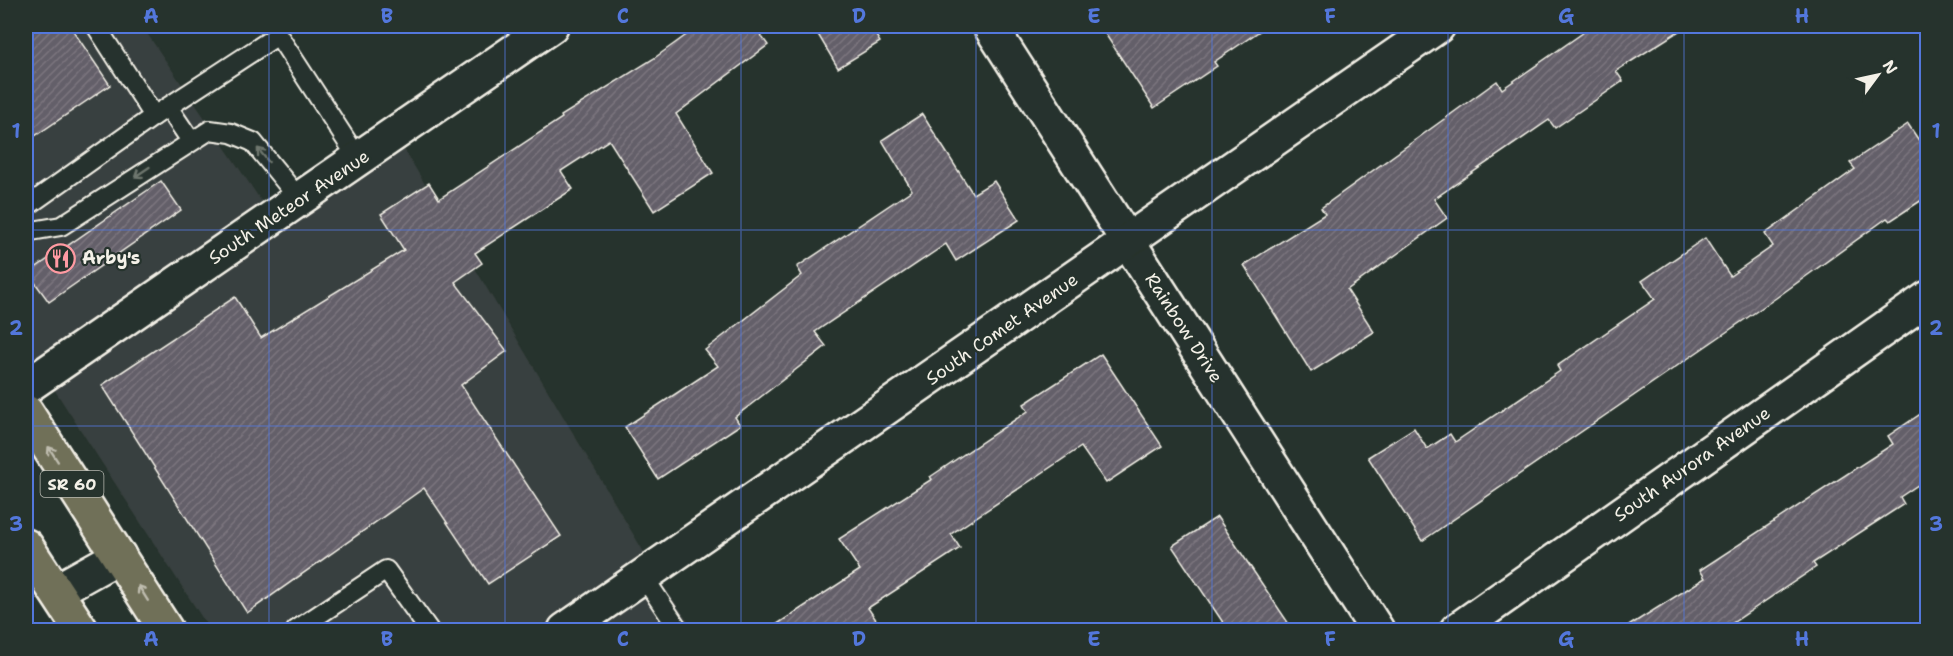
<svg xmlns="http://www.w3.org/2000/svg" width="1953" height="656" viewBox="0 0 1953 656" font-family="'Shantell Sans',sans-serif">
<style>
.built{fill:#39403f}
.building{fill:url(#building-hatch);stroke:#f4f1e8;stroke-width:1.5}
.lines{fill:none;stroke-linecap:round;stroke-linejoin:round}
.service-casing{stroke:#f4f1e8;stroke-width:22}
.minor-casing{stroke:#f4f1e8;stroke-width:38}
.primary-casing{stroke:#f4f1e8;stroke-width:38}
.service{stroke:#26332d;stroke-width:18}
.minor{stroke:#26332d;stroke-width:33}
.primary{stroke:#706f59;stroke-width:33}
.oneway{stroke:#6e766e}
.oneway2{stroke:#bfbdaf}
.grid{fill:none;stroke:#5377dc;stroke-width:1.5;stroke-opacity:0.55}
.labels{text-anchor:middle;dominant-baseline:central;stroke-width:4.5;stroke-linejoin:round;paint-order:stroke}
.shield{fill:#26332d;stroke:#b6b8b0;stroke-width:1.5}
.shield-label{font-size:16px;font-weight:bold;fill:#f4f1e8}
.street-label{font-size:18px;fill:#f4f1e8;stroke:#26332d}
.poi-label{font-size:18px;font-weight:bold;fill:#f4f1e8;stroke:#26332d;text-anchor:start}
.neatline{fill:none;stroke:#5377dc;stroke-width:2}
.grid-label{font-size:20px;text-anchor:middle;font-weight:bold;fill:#5377dc}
</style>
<defs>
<pattern id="building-hatch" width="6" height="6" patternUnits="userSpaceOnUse" patternTransform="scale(1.5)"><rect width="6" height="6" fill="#645f69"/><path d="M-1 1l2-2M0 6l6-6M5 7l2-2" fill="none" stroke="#7b767e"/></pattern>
</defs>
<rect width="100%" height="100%" fill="#26332d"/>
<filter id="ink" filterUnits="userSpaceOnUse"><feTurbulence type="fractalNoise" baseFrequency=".0167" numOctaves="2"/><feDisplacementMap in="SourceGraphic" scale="12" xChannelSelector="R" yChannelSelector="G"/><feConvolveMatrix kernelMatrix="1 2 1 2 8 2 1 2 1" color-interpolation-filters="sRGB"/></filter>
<g filter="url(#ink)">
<g class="built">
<polygon points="26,26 142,26 264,205 35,360 26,345"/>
<polygon points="404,149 645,554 536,630 210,630 54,389"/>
<polygon points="662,584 694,630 596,630"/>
</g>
<g class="building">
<polygon points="26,26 70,26 110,85 26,142"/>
<polygon points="699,26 754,26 768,45 676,114 713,173 654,211 609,140 561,171 573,189 475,253 482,263 455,282 507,351 461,385 561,536 488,584 424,488 247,613 102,385 235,297 261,338 404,250 381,214 429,183 439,199 562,118 561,116 653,59"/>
<polygon points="813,26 870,26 880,42 838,68"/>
<polygon points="1100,26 1267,26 1214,62 1217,66 1154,108"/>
<polygon points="1593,26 1687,26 1616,71 1623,81 1555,128 1549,120 1434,199 1447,218 1347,290 1374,332 1311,372 1244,265 1325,214 1321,208 1497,81 1502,89"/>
<polygon points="922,114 973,194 994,181 1019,220 956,261 946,244 815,332 826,346 735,417 740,425 658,479 625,427 718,366 705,350 802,275 797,267 912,190 882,140"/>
<polygon points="1908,124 1928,154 1928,196 1890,221 1887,218 1776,298 1422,541 1368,457 1414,428 1427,449 1450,434 1455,442 1560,371 1557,366 1655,299 1642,281 1705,238 1730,276 1773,246 1765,234 1855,169 1850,163"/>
<polygon points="161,181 181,210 49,302 28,273"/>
<polygon points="1101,354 1162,446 1106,483 1081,447 951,534 960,548 868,608 883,630 768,630 860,570 839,539 932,479 930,477 1028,411 1024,404"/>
<polygon points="1928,409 1928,478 1900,497 1904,504 1813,563 1816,567 1722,630 1622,630 1705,578 1700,570 1893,444 1888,436"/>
<polygon points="1217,517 1293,630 1228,630 1172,546"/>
</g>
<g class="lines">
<defs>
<g id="service">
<polyline points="168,107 191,141"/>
<polyline points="154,116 278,35 359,160"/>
<polyline points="26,207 154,116 96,26"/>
<polyline points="26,232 61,226 210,130 231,133 253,142 300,200"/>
<polyline points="643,576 679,630"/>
<polyline points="296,630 386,570 429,630"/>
</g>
<g id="minor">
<polyline points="990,26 1377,630"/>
<polyline points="26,387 551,26"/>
<polyline points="56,591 119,556"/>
<polyline points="565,630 1438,26"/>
<polyline points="1457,630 1928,298"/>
</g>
<g id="primary">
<polyline points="26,412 166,630"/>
<polyline points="26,546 81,630"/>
</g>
</defs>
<use href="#service" class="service-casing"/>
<use href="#minor" class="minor-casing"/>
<use href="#primary" class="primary-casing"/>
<use href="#service" class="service"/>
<use href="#minor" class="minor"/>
<use href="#primary" class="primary"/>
</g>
<defs><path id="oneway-shaft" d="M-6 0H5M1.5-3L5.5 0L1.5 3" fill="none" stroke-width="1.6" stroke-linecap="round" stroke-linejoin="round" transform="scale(1.5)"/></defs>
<g class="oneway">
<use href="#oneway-shaft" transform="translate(263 155) rotate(-129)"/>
<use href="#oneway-shaft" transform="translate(142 172) rotate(146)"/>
</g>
<g class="oneway2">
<use href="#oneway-shaft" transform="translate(53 454) rotate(-123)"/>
<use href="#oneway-shaft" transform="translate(143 593) rotate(-122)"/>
</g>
</g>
<path class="grid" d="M269 26V630M505 26V630M741 26V630M976 26V630M1212 26V630M1448 26V630M1684 26V630M26 230H1928M26 426H1928"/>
<defs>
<symbol id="restaurant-ring" viewBox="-11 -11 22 22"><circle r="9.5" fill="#26332d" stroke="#ff9aa2" stroke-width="1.5"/><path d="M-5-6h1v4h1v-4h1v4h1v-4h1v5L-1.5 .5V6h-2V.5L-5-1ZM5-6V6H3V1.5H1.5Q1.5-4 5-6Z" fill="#ff9aa2"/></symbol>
</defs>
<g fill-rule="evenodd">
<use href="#restaurant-ring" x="44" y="242" width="33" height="33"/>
</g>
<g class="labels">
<rect class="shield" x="40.5" y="471" width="63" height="26" rx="4.5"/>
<g class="shield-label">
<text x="72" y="484">SR 60</text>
</g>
<g class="street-label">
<text transform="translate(289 207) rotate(-34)">South Meteor Avenue</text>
<text transform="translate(1184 328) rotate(57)">Rainbow Drive</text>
<text transform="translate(1002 329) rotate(-35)">South Comet Avenue</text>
<text transform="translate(1692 464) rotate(-35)">South Aurora Avenue</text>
</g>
<g class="poi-label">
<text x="82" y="258">Arby's</text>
</g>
</g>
<rect width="1953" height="656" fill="none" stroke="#26332d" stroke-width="66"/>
<g transform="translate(1878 75) rotate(57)" stroke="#26332d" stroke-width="4.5" paint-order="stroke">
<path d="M0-4.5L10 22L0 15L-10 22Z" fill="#f4f1e8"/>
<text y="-9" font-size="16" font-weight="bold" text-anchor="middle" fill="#f4f1e8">N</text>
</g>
<rect x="33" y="33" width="1887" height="590" class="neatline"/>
<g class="grid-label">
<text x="151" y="23">A</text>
<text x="387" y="23">B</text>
<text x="623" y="23">C</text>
<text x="859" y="23">D</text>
<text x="1094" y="23">E</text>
<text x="1330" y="23">F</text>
<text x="1566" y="23">G</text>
<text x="1802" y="23">H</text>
<text x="16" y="138">1</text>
<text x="1936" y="138">1</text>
<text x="16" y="335">2</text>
<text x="1936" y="335">2</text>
<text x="16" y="531">3</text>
<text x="1936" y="531">3</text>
<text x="151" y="646">A</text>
<text x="387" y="646">B</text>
<text x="623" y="646">C</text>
<text x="859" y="646">D</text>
<text x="1094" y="646">E</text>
<text x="1330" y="646">F</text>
<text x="1566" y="646">G</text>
<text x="1802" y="646">H</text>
</g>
</svg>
